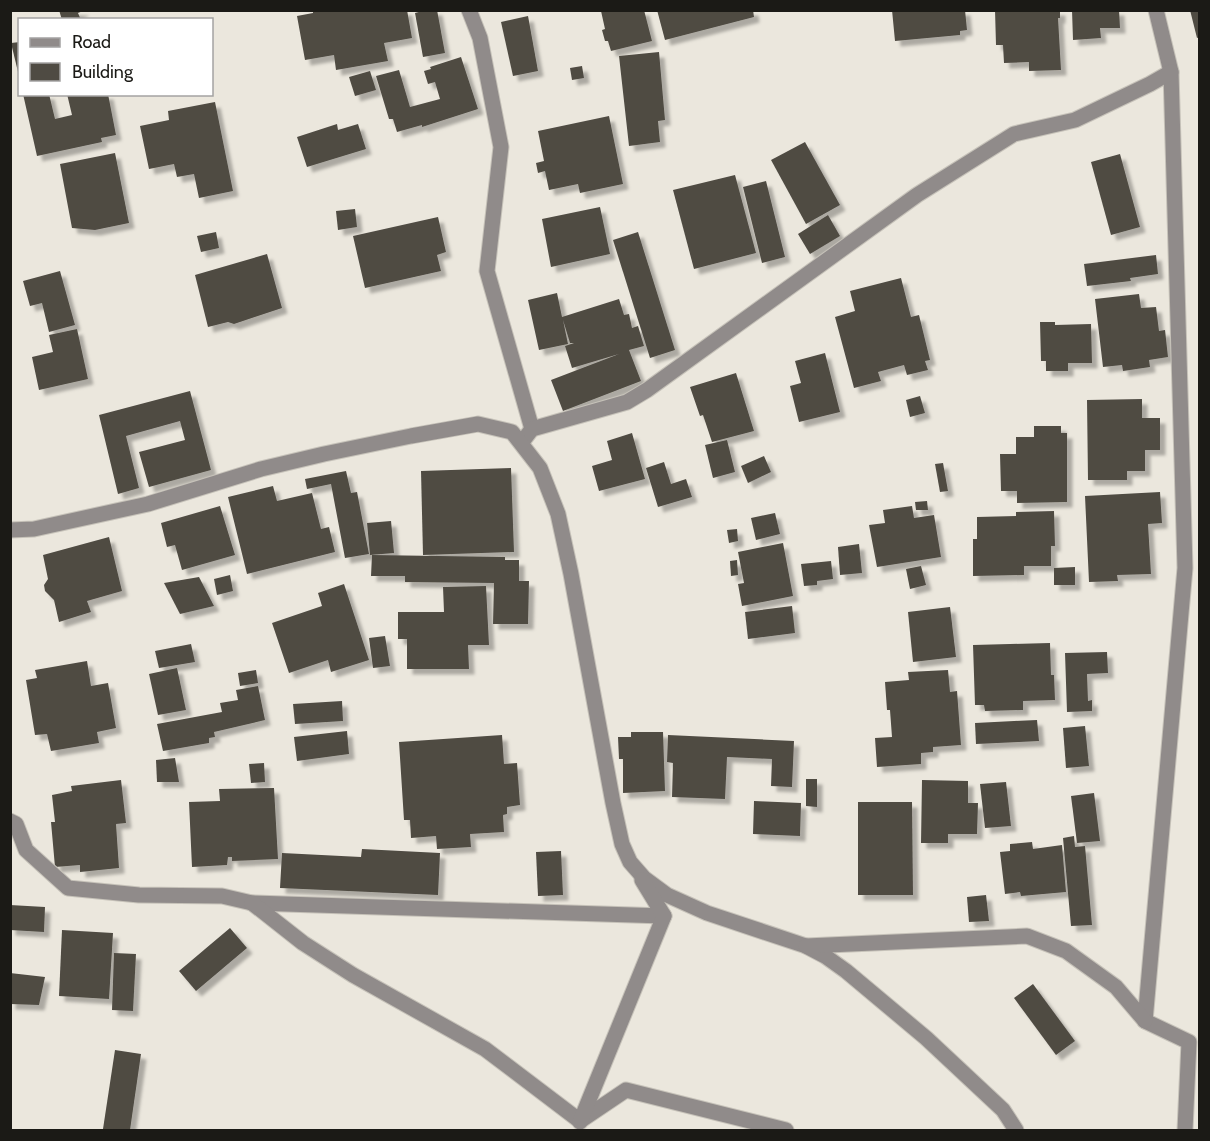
<svg xmlns="http://www.w3.org/2000/svg" width="1210" height="1141" viewBox="0 0 1210 1141" font-family="Cabin,sans-serif">
<style>
.building{fill:#4f4b43;filter:url(#shadow)}
.lines{fill:none;stroke-linecap:round;stroke-linejoin:round}
.minor-casing{stroke:#c6c2b9;stroke-width:17}
.minor{stroke:#908b8a;stroke-width:15}
</style>
<defs>
<filter id="shadow"><feDropShadow dx="5.5" dy="5.5" stdDeviation="1.5" flood-color="#0004"/></filter>
</defs>
<rect width="100%" height="100%" fill="#ebe7dd"/>
<g class="building">
<polygon points="59,10 83,10 83,11 78,13 81,20 62,20"/>
<polygon points="313,10 407,10 412,38 384,43 388,61 336,70 334,55 305,60 297,16 313,13"/>
<polygon points="426,10 437,10 445,53 423,57 415,13"/>
<polygon points="644,10 652,41 611,51 608,41 605,41 602,30 605,29 601,11"/>
<polygon points="657,10 753,10 754,17 665,40"/>
<polygon points="892,10 965,10 967,30 960,31 960,35 895,41"/>
<polygon points="995,10 1060,10 1060,18 1058,18 1061,70 1029,71 1029,62 1004,63 1003,45 996,45"/>
<polygon points="1072,10 1119,10 1120,28 1100,28 1101,38 1073,40"/>
<polygon points="1190,10 1200,10 1200,37 1197,38"/>
<polygon points="528,16 538,71 513,76 501,22"/>
<polygon points="20,42 20,76 19,76 11,43"/>
<polygon points="659,52 665,120 658,121 660,142 629,146 619,56"/>
<polygon points="461,57 478,109 422,127 422,125 397,132 393,119 389,119 376,76 399,70 410,107 440,99 435,82 428,84 424,71 431,69 430,67"/>
<polygon points="582,66 584,78 572,80 570,68"/>
<polygon points="370,71 376,90 355,96 349,77"/>
<polygon points="23,94 49,94 55,119 72,115 67,94 108,94 116,135 101,138 102,142 37,156"/>
<polygon points="215,102 233,191 199,198 194,174 177,177 174,164 149,169 140,126 169,120 168,111"/>
<polygon points="609,116 623,184 580,193 578,184 549,190 545,171 538,173 536,163 544,161 538,131"/>
<polygon points="337,124 338,130 358,124 366,149 307,167 297,137"/>
<polygon points="805,142 840,205 806,224 771,160"/>
<polygon points="115,153 129,223 95,230 72,228 60,164"/>
<polygon points="1120,154 1140,227 1111,235 1091,162"/>
<polygon points="735,175 756,253 694,269 673,190"/>
<polygon points="766,181 785,257 762,263 743,187"/>
<polygon points="600,207 610,254 551,267 542,219"/>
<polygon points="355,209 357,227 338,230 336,211"/>
<polygon points="828,215 840,236 810,254 798,234"/>
<polygon points="438,217 446,252 437,255 441,271 365,288 353,236"/>
<polygon points="216,232 219,248 201,252 197,236"/>
<polygon points="638,232 675,350 650,358 613,240"/>
<polygon points="267,254 282,308 234,324 228,322 208,327 195,275"/>
<polygon points="1156,255 1158,274 1130,278 1131,281 1087,286 1084,264"/>
<polygon points="60,271 75,325 49,332 42,303 30,306 23,281"/>
<polygon points="901,278 911,317 919,315 930,360 925,361 928,370 907,375 904,365 878,372 881,381 854,388 835,317 855,311 850,291"/>
<polygon points="557,293 562,317 619,299 624,315 629,314 632,328 638,326 644,346 629,350 641,381 563,411 551,380 619,354 572,368 565,346 574,343 570,343 563,320 568,344 539,350 528,300"/>
<polygon points="1139,294 1141,308 1156,307 1159,331 1165,330 1168,357 1149,360 1150,367 1123,371 1122,365 1103,367 1095,299"/>
<polygon points="1040,322 1055,322 1055,325 1091,324 1092,363 1068,363 1068,371 1046,371 1046,361 1041,361"/>
<polygon points="77,329 88,379 39,390 32,357 53,352 49,335"/>
<polygon points="825,353 840,412 799,422 790,386 801,383 795,361"/>
<polygon points="736,373 754,431 712,442 703,415 700,416 690,387"/>
<polygon points="190,391 211,470 149,487 139,452 185,440 180,421 126,436 139,488 118,494 99,415"/>
<polygon points="920,396 925,413 910,417 906,400"/>
<polygon points="1142,399 1142,418 1160,418 1160,450 1145,450 1145,471 1127,471 1127,480 1088,480 1087,400"/>
<polygon points="1034,426 1061,426 1061,433 1067,433 1067,502 1017,503 1017,491 1001,491 1000,454 1016,454 1016,437 1034,437"/>
<polygon points="632,433 645,479 599,491 592,466 612,460 607,441"/>
<polygon points="727,440 735,472 713,478 705,445"/>
<polygon points="764,456 771,472 748,483 741,466"/>
<polygon points="664,462 671,484 686,479 692,497 658,507 646,468"/>
<polygon points="943,463 948,491 940,492 935,464"/>
<polygon points="511,468 514,552 423,555 421,471"/>
<polygon points="346,471 351,493 357,492 369,554 345,558 331,484 307,489 305,479"/>
<polygon points="273,486 277,501 312,493 321,529 329,527 335,552 247,574 228,497"/>
<polygon points="1160,492 1162,523 1148,524 1151,574 1117,575 1118,581 1089,582 1085,496"/>
<polygon points="927,501 928,510 916,510 915,502"/>
<polygon points="220,506 235,555 182,570 175,545 167,547 161,523"/>
<polygon points="912,506 914,518 934,515 941,557 877,567 869,525 885,523 883,510"/>
<polygon points="1054,511 1055,546 1051,546 1051,566 1024,566 1024,575 973,576 973,539 977,539 977,517 1016,516 1016,512"/>
<polygon points="775,513 780,534 756,540 751,518"/>
<polygon points="391,521 394,553 370,555 367,523"/>
<polygon points="737,529 738,541 729,543 727,530"/>
<polygon points="109,537 122,591 87,601 91,612 59,622 54,600 45,591 44,585 48,579 43,555"/>
<polygon points="783,543 793,596 742,606 738,584 744,583 738,552"/>
<polygon points="859,544 862,573 840,575 838,547"/>
<polygon points="372,555 505,557 505,560 519,560 519,581 529,581 528,624 493,624 494,583 405,582 405,576 371,576"/>
<polygon points="737,560 738,575 731,576 730,561"/>
<polygon points="831,561 833,579 817,581 817,585 804,586 801,564"/>
<polygon points="921,566 926,585 910,589 906,569"/>
<polygon points="1075,567 1075,585 1054,585 1054,568"/>
<polygon points="230,575 233,591 217,595 214,579"/>
<polygon points="199,577 214,606 180,614 164,583"/>
<polygon points="344,584 369,660 331,672 328,660 289,673 272,623 322,606 318,593"/>
<polygon points="486,586 489,645 468,645 469,669 407,669 407,639 398,639 398,612 444,612 443,587"/>
<polygon points="792,606 795,633 748,639 745,612"/>
<polygon points="950,607 956,657 913,662 908,612"/>
<polygon points="385,636 390,666 373,668 369,638"/>
<polygon points="1050,643 1051,675 1054,675 1055,700 1023,701 1023,710 985,711 984,705 975,705 973,645"/>
<polygon points="191,644 195,662 159,668 155,651"/>
<polygon points="1107,652 1108,673 1087,674 1088,701 1092,700 1092,711 1067,712 1065,653"/>
<polygon points="87,661 91,686 108,683 116,728 97,732 99,743 51,751 47,734 35,735 26,680 37,678 35,670"/>
<polygon points="177,668 186,710 158,715 149,674"/>
<polygon points="256,670 258,683 240,686 238,673"/>
<polygon points="948,670 950,692 957,691 961,745 933,747 933,752 921,753 921,764 877,767 875,738 892,737 890,710 887,710 885,682 909,680 908,672"/>
<polygon points="258,686 265,720 214,732 215,737 209,738 209,743 163,751 157,724 222,712 220,703 238,700 236,690"/>
<polygon points="342,701 343,721 295,724 293,704"/>
<polygon points="1037,720 1039,741 976,744 975,723"/>
<polygon points="1085,726 1089,766 1066,768 1063,728"/>
<polygon points="347,731 349,754 297,761 294,737"/>
<polygon points="631,732 663,732 665,791 623,793 623,759 619,759 618,737 631,737"/>
<polygon points="502,735 504,764 517,763 520,805 507,807 507,814 503,815 504,832 470,834 471,847 437,849 436,836 411,838 410,820 404,820 399,742"/>
<polygon points="668,735 794,741 792,787 771,786 772,759 727,757 725,799 672,797 673,763 667,762"/>
<polygon points="175,758 179,782 157,782 156,760"/>
<polygon points="264,763 265,782 251,783 249,764"/>
<polygon points="806,779 817,779 817,807 806,806"/>
<polygon points="121,780 126,823 116,824 119,868 80,872 80,865 55,867 51,822 55,822 52,795 72,791 71,786"/>
<polygon points="922,780 968,781 968,803 978,803 977,834 948,834 948,843 921,843"/>
<polygon points="1006,782 1011,826 985,828 980,784"/>
<polygon points="274,788 278,859 232,861 232,857 228,857 227,865 192,867 189,802 220,801 219,789"/>
<polygon points="1094,793 1100,841 1077,843 1071,796"/>
<polygon points="754,801 801,803 800,836 753,834"/>
<polygon points="858,802 912,802 913,895 858,895"/>
<polygon points="1074,836 1075,847 1085,846 1092,925 1071,926 1063,838"/>
<polygon points="1032,842 1033,849 1062,845 1066,892 1021,896 1020,892 1005,894 1000,852 1010,851 1010,844"/>
<polygon points="362,849 440,853 438,895 280,888 282,853 361,857"/>
<polygon points="561,851 563,895 538,896 536,852"/>
<polygon points="986,895 989,921 969,922 967,897"/>
<polygon points="10,905 45,907 44,932 10,930"/>
<polygon points="230,928 247,948 196,991 179,971"/>
<polygon points="62,930 113,933 109,999 59,996"/>
<polygon points="114,953 136,954 133,1011 112,1010"/>
<polygon points="10,973 45,977 39,1005 10,1004"/>
<polygon points="1033,984 1075,1041 1056,1055 1014,998"/>
<polygon points="115,1050 141,1054 130,1130 103,1129"/>
</g>
<g class="lines">
<defs>
<g id="minor">
<polyline points="469,10 480,38 501,147 487,271 532,429"/>
<polyline points="1156,10 1171,72 1185,568 1145,1021 1189,1042 1185,1130"/>
<polyline points="522,442 532,429 627,402 647,390 917,195 1014,134 1075,120 1150,84 1171,72"/>
<polyline points="10,530 34,529 148,504 261,469 324,454 411,436 478,424 512,432 540,468 558,514 571,574 613,803 622,844 630,862 644,878 667,895 707,913 806,946 825,956 846,971 926,1038 1003,1110 1016,1130"/>
<polyline points="10,821 16,824 26,850 68,888 139,895 222,896 252,903 664,916"/>
<polyline points="252,903 303,943 353,975 485,1049 580,1121 626,1090 786,1130"/>
<polyline points="806,946 1027,936 1066,951 1116,987 1145,1021"/>
<polyline points="580,1122 664,916 642,880"/>
</g>
</defs>
<use href="#minor" class="minor-casing"/>
<use href="#minor" class="minor"/>
</g>
<rect width="1210" height="1141" fill="none" stroke="#1b1a16" stroke-width="24"/>
<rect x="18" y="18" width="195" height="78" fill="#ffffff" stroke="#a4a3a2" stroke-width="1.5"/>
<rect x="30" y="38" width="30" height="9" fill="#908b8a" stroke="#a4a3a2" stroke-width="1.5"/>
<text x="72" y="48" font-size="18" fill="#1b1a16">Road</text>
<rect x="30" y="63" width="30" height="18" fill="#4f4b43" stroke="#a4a3a2" stroke-width="1.5"/>
<text x="72" y="78" font-size="18" fill="#1b1a16">Building</text>
</svg>
